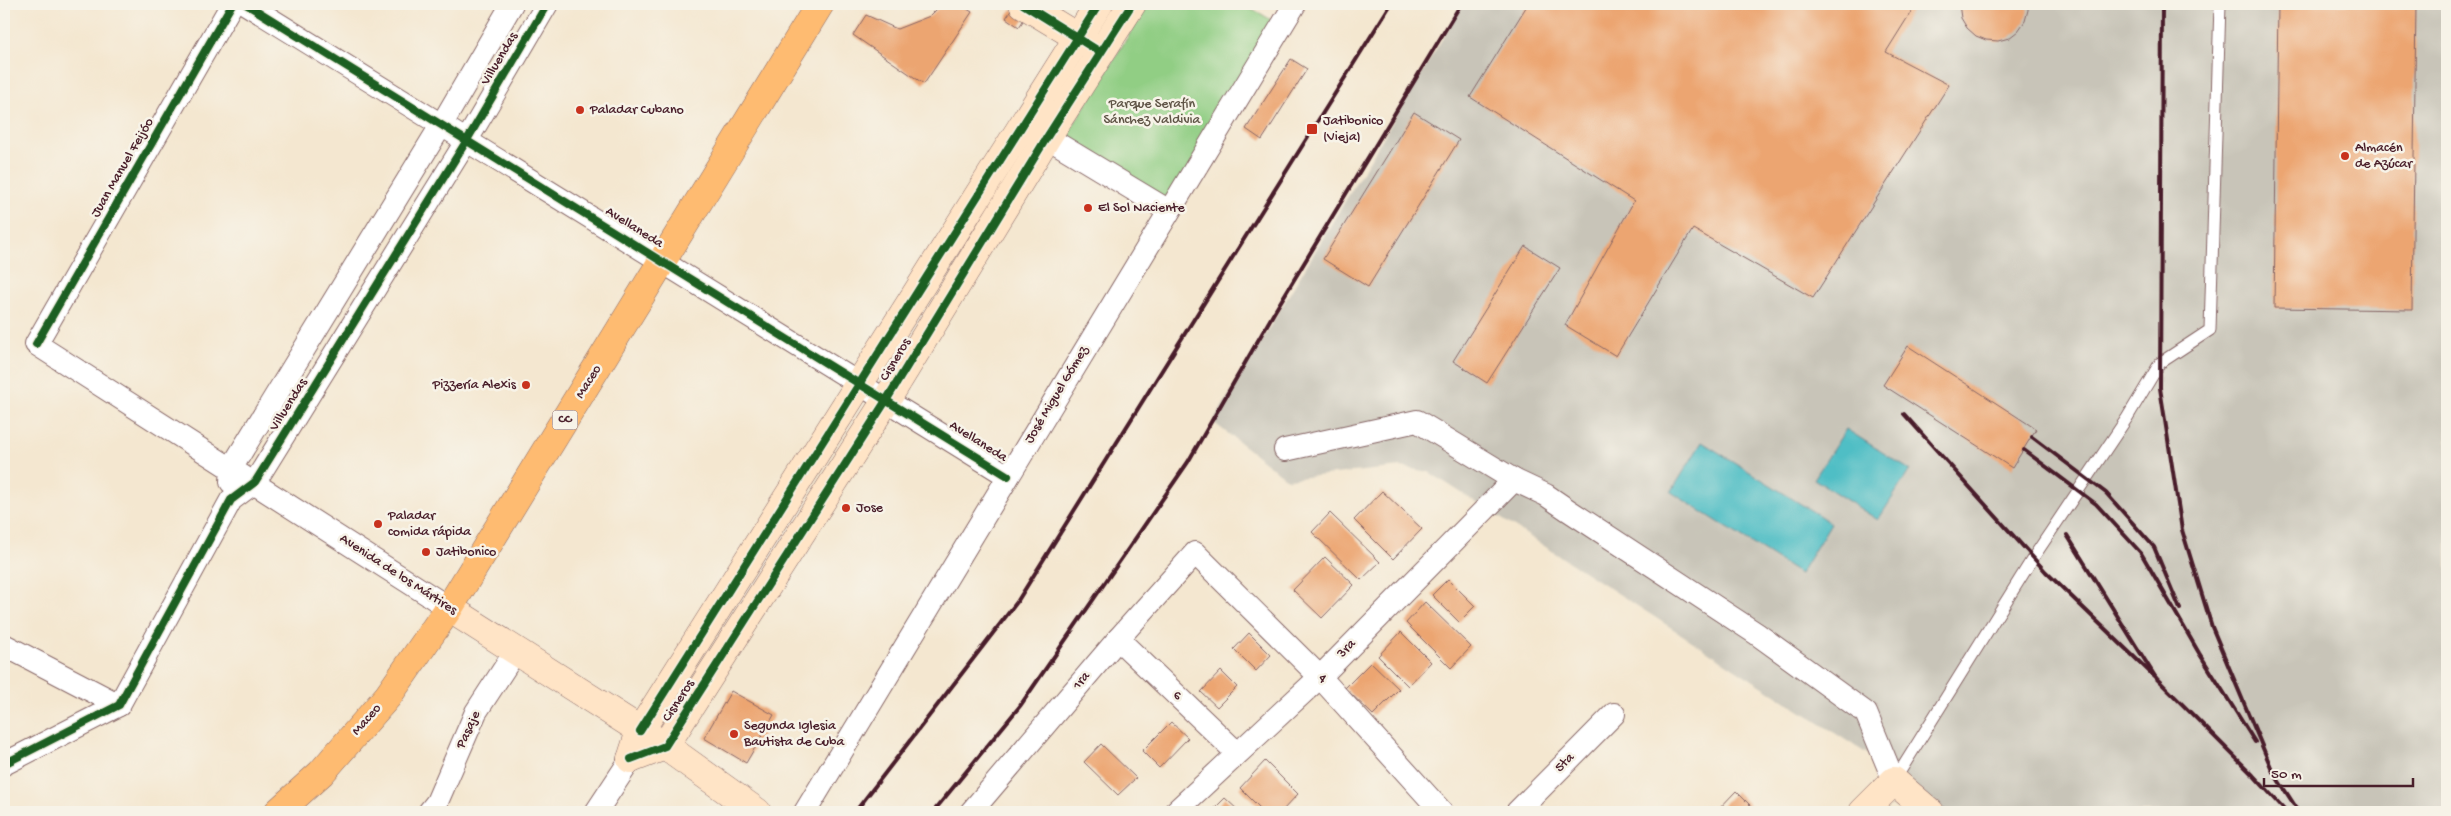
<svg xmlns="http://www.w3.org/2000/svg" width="2451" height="816" viewBox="0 0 2451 816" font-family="'Gochi Hand',sans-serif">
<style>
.industrial{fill:#c8c4b8}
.green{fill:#91ce84;stroke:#6e7658}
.water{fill:#50bec5;stroke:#4d6e78}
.building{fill:#eca571}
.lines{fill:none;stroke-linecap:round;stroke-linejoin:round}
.lane-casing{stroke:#866565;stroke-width:13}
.street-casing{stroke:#866565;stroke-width:24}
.secondary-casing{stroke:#866565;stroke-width:29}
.highway-casing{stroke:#866565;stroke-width:29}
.lane{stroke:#fff;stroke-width:11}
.street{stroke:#fff;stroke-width:22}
.secondary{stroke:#ffe4c6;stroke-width:28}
.highway{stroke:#febb71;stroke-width:28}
.rail{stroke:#4a1f2b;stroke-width:4}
.cycleway-casing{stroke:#f7f3e8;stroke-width:11}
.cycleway{stroke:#1b5e20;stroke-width:8}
.poi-dot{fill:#c8321e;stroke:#f7f3e8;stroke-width:2}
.labels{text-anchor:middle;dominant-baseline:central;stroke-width:5;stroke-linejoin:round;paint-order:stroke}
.shield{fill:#f7f3e8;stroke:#7e5f64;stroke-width:1}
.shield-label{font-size:12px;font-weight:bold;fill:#4a1f2b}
.street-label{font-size:14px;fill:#4a1f2b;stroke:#f7f3e8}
.park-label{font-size:14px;fill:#5f5446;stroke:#f7f3e8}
.poi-label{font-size:14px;fill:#4a1f2b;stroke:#f7f3e8;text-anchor:start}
</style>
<rect width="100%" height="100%" fill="#f7f3e8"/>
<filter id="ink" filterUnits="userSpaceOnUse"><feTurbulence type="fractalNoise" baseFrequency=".02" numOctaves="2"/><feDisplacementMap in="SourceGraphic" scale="10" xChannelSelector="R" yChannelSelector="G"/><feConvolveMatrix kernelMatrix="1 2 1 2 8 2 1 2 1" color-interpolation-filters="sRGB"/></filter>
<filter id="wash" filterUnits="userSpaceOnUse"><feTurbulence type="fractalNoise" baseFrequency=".0096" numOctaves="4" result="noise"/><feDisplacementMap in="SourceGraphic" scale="20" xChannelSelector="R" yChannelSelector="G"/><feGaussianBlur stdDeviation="1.12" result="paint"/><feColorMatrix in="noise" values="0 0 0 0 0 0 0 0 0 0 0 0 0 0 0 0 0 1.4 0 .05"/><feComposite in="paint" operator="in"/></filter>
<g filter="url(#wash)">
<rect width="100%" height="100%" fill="#f4e7d0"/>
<polygon class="industrial" points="1463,4 2447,4 2447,812 1935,812 1897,773 1429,472 1401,467 1287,479 1213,422"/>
<polygon class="green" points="1148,4 1244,4 1275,22 1168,202 1067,135"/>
<g class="water">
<polygon points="1846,429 1910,470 1878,520 1814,479"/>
<polygon points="1702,442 1831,523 1800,574 1671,492"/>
</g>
<g id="blocks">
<g class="building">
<polygon points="942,4 959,4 972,12 924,84 853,35 866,15 897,29 930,16"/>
<polygon points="1528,4 1916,4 1886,52 1949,85 1813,298 1693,229 1616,356 1565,325 1634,201 1470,97"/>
<polygon points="1959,4 2028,4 2028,10 2025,21 2018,31 2009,38 1998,41 1986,40 1976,36 1967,28 1961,18"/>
<polygon points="2278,4 2416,4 2412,310 2274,308"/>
<polygon points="1012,9 1025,18 1019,27 1006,18"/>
<polygon points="1291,59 1307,69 1262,140 1246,129"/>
<polygon points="1414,112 1459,140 1368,287 1323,259"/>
<polygon points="1525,246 1560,268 1487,383 1453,361"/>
<polygon points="1908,346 2036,429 2012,468 1883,385"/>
<polygon points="1382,491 1422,529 1393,559 1354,520"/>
<polygon points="1330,513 1380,562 1361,580 1312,532"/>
<polygon points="1325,557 1354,585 1322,618 1293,590"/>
<polygon points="1448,579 1475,606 1459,622 1432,595"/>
<polygon points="1425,602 1471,647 1451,668 1406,623"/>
<polygon points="1401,632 1431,662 1408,686 1378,656"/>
<polygon points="1249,633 1271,655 1256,671 1234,649"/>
<polygon points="1371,662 1399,689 1373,715 1345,688"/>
<polygon points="1221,671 1237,687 1217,707 1201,692"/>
<polygon points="731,691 774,715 746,763 704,738"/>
<polygon points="1171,722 1188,738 1159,768 1142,751"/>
<polygon points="1101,744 1136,778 1118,795 1084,762"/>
<polygon points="1265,761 1298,794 1281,812 1264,812 1240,788"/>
<polygon points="1736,791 1755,810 1752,812 1716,812"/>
<polygon points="1225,798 1240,812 1211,812"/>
</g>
</g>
</g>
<g filter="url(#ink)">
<use href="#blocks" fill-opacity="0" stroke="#866565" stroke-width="1"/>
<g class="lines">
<defs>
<polyline id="lane" points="1894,781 2033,558 2127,418 2160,363 2210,330 2220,4"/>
<g id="street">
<polyline points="232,4 36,344 449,608"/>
<polyline points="246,4 1008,476"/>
<polyline points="1033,129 1169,211"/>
<polyline points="1285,450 1417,421 1514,480 1546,495 1568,510 1757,634 1866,713 1894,781"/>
<polyline points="231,482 232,467 442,124 512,4"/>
<polyline points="1118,639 1237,753"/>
<polyline points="4,645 119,705"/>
<polyline points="4,764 119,705 231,500 255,482 467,140 547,4"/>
<polyline points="429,812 437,802 476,712 515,652"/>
<polyline points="596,812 631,759"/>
<polyline points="805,812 1295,4"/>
<polyline points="971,812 1118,639 1195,553 1320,677 1442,812"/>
<polyline points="1175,812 1320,677 1514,480"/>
<polyline points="1517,812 1614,714"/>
</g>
<g id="secondary">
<polyline points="1023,4 1092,46"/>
<polyline points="449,608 665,746 757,812"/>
<polyline points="631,759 665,746 887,399 1047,137 1132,4"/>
<polyline points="631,759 640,731 1099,4"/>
<polyline points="1863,812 1894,781 1930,812"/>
</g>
<polyline id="highway" points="278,812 321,773 388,696 449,608 820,4"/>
</defs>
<use href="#lane" class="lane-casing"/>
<use href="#street" class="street-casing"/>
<use href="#secondary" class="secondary-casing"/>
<use href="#highway" class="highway-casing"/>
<use href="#lane" class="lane"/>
<use href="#street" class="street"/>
<use href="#secondary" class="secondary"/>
<use href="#highway" class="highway"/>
<g class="rail">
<polyline points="2162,4 2160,388 2182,530 2212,627 2273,772 2299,812"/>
<polyline points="1904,414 2046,572 2156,678"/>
<polyline points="2032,437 2106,493 2154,547 2180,609"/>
<polyline points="2024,450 2096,504 2141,553 2199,653 2255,742"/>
<polyline points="2067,535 2156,678 2253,775 2287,812"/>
<polyline points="855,812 1017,602 1391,4"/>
<polyline points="933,812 1020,706 1188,462 1275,311 1461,4"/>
</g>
<defs>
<g id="cycleway">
<polyline points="246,4 1008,476"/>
<polyline points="1023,4 1100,52"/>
<polyline points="36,344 232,4"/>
<polyline points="640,731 1099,4"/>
<polyline points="631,759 665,746 887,399 1047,137 1132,4"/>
<polyline points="4,764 119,705 231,500 255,482 467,140 547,4"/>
</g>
</defs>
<use href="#cycleway" class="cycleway-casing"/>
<use href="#cycleway" class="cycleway"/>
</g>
</g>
<g class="poi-dot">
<circle cx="580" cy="110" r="5"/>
<rect x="1306" y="123" width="12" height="12" rx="2.5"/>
<circle cx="2345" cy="156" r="5"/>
<circle cx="1088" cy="208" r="5"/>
<circle cx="526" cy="385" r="5"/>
<circle cx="846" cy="508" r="5"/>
<circle cx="378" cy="524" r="5"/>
<circle cx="426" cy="552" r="5"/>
<circle cx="734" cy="734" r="5"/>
</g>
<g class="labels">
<rect class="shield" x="552.5" y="410.5" width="25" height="19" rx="4"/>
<g class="shield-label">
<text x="565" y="420">CC</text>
</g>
<g class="street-label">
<text transform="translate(500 59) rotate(-59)">Villuendas</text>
<text transform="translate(123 168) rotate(-60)">Juan Manuel Feijóo</text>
<text transform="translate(634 228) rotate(32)">Avellaneda</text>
<text transform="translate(896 360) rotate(-59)">Cisneros</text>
<text transform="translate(589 382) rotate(-58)">Maceo</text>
<text transform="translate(1057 395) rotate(-59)">José Miguel Gómez</text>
<text transform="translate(289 405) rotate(-58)">Villuendas</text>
<text transform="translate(978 442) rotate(32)">Avellaneda</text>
<text transform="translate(398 575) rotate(33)">Avenida de los Mártires</text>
<text transform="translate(1347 649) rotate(-46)">3ra</text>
<text transform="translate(1322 679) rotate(47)">4</text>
<text transform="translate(1082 681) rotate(-50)">1ra</text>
<text transform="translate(1177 696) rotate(44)">6</text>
<text transform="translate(679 701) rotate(-57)">Cisneros</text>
<text transform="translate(367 720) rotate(-49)">Maceo</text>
<text transform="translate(469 730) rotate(-65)">Pasaje</text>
<text transform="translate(1565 763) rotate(-45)">5ta</text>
</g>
<g class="park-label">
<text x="1152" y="104">Parque Serafín<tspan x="1152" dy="16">Sánchez Valdivia</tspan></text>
</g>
<g class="poi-label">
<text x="590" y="110">Paladar Cubano</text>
<text x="1323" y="121">Jatibonico<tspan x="1323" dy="16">(Vieja)</tspan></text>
<text x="2355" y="148">Almacén<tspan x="2355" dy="16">de Azúcar</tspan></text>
<text x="1098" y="208">El Sol Naciente</text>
<text x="516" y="385" text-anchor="end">Pizzería Alexis</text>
<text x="856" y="508">Jose</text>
<text x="388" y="516">Paladar<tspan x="388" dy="16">comida rápida</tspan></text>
<text x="436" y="552">Jatibonico</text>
<text x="744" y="726">Segunda Iglesia<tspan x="744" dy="16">Bautista de Cuba</tspan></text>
</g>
</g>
<rect width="2451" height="816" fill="none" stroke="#f7f3e8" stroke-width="20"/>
<path d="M2264 778v8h149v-8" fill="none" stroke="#4a1f2b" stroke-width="2.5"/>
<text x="2271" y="778" font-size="15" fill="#4a1f2b" stroke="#f7f3e8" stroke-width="4" paint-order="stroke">50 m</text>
</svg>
